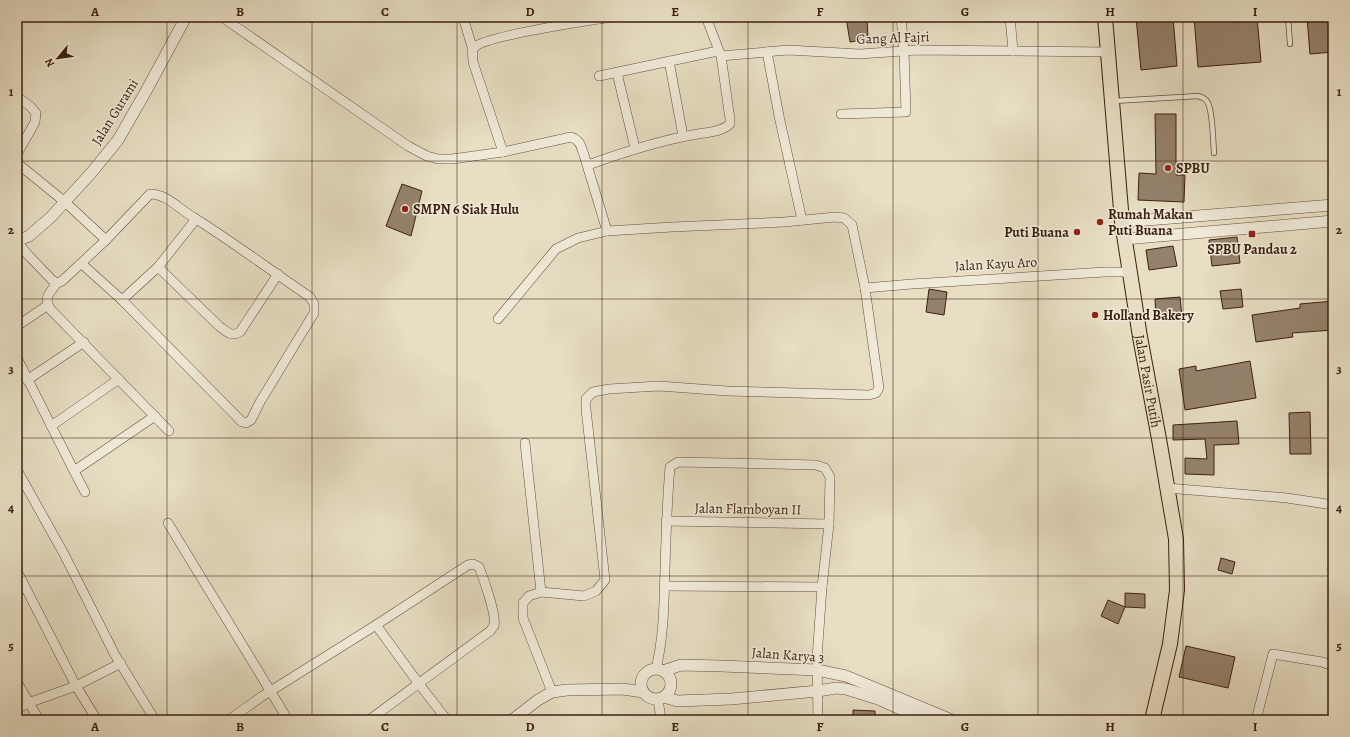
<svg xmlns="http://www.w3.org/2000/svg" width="1350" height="737" viewBox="0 0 1350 737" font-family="Alegreya,serif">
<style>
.building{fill:#95826d;stroke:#3c1f0f}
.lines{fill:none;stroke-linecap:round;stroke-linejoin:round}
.service-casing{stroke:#674f3c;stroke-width:6}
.minor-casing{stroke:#674f3c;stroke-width:10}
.tertiary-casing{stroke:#674f3c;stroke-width:12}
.trunk-casing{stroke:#3c1f0f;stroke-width:16}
.service{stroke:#efead8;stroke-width:4.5}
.minor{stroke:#efead8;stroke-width:9}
.tertiary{stroke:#efead8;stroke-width:11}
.trunk{stroke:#e7dec3;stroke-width:14}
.grid{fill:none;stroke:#3c1f0f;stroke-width:1;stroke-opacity:0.55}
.poi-dot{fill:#8f2418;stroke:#efead8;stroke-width:1.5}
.labels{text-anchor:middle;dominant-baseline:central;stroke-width:3;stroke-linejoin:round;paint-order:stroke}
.street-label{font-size:14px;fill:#3c1f0f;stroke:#efead8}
.poi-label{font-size:14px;font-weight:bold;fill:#3c1f0f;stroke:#efead8;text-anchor:start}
.neatline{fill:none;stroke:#3c1f0f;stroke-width:1.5}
.grid-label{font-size:13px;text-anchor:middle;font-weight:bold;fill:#3c1f0f}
</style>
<rect width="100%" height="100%" fill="#e7dec3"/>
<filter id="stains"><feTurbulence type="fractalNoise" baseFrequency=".005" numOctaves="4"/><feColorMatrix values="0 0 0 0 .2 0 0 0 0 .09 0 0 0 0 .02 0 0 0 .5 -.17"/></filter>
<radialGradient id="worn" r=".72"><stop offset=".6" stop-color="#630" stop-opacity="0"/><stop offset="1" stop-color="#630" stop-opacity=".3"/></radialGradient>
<g class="building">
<polygon points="846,17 867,17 868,39 850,42"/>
<polygon points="1136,17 1173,17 1177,66 1141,70"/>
<polygon points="1194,17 1257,17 1261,62 1198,67"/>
<polygon points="1307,17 1333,17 1333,52 1310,54"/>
<polygon points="1155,114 1176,114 1176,175 1185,175 1184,202 1138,200 1139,173 1156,174"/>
<polygon points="402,184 422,191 411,236 386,226"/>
<polygon points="1237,237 1240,263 1212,266 1209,240"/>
<polygon points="1173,246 1177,266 1149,270 1146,250"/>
<polygon points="929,289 947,292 944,315 926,312"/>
<polygon points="1241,289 1243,307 1223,309 1220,291"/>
<polygon points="1180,297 1182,317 1156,319 1155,299"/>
<polygon points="1333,301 1333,330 1292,333 1293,337 1256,342 1252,315 1300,308 1300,304"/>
<polygon points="1250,361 1256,398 1185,410 1179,369 1196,366 1196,371"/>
<polygon points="1310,412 1311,454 1290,454 1289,413"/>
<polygon points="1237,421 1239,444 1214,445 1214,475 1185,474 1185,458 1207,459 1205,439 1173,440 1173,425"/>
<polygon points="1221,558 1235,562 1232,574 1218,570"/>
<polygon points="1125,593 1145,594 1145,608 1125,607"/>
<polygon points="1108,600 1125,607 1118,624 1101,616"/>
<polygon points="1186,646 1235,657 1228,688 1179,677"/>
<polygon points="853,710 875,711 875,720 853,720"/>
</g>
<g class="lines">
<defs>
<g id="service">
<polyline points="1288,17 1290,44"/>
<path d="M1114 101 1198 96C1202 97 1206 99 1208 103 1213 114 1213 140 1214 153"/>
</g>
<g id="minor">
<path d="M222 17 408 146 427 156 438 159H452L503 152 571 137C580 140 581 146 584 155L607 231 672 227 784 222 835 217 844 218 852 225 865 288 879 388 876 393 869 395 727 391 659 386 609 389 593 392 586 399V409L605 580 596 591 584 596 541 592 529 596 523 603V618L552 692"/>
<polyline points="463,17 473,50"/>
<polyline points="598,17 599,19 612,17"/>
<polyline points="706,17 721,56 788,50 860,54 917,50 1108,52"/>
<polyline points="1010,17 1013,51"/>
<polyline points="767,52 779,116 802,220"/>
<polyline points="669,61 683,136"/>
<polyline points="617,73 635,148"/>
<polyline points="599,76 718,51"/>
<polyline points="17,97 30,106 36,113 35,122 17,154"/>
<polyline points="841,114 906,112 904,51 901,17"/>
<path d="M503 152 473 62C473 57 471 50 475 47 484 37 580 22 599 19"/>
<polyline points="17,163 65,202 106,240 62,281 57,283 52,280 29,256 17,242"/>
<path d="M588 165C624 152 660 140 698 134 709 132 721 132 730 124V119L721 56"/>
<path d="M82 264 122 300 242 422 246 423 251 420 260 402 314 313V304L310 297C270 270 233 242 193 217 179 209 167 194 150 194L106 240"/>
<path d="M158 267 219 326C227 332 231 337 240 332L278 274"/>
<path d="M57 283C49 294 43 297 51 310L169 431"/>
<polyline points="865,288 912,284 1105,272 1130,272"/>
<polyline points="122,300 158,267 196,219"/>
<polyline points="498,319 556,249 578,238 607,231"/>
<polyline points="17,326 48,305"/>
<polyline points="17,358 74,471"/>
<polyline points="27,380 84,342"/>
<polyline points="51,426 119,379"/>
<polyline points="525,443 541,592"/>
<polyline points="17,470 64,554 115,655 155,720"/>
<polyline points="1167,488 1287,498 1333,505"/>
<polyline points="85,492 74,471 155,416"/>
<polyline points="666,521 829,524"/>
<polyline points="168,523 288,720"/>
<polyline points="17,571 76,686 97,720"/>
<polyline points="664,586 822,587"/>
<path d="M656 669C664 636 664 602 665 569 666 535 667 501 670 467L678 462 816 465 825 468 830 477 829 524 822 587 817 658 818 720"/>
<polyline points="17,682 39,720"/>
<polyline points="658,699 661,720"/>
<polyline points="17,709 28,703 76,686 121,663"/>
<polyline points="229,720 261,697 376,625"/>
<path d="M369 720 490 631C491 630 493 627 494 626 497 616 483 577 479 567L473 564 468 565 376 625 419 684 447 720"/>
<polyline points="1256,720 1273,654 1322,662 1333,666"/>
</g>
<g id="tertiary">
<polyline points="1122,222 1333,205"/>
<polyline points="1125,239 1333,221"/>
<polyline points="17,241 29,236 51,217 92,172 118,140 145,93 186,17"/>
<circle cx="656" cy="684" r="15"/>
<polyline points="663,671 681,665 721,666 817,670 846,676 952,720"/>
<polyline points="664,697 677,701 731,699 818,691 836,688 846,689 878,699 925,720"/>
<polyline points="512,720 538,700 552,692 567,690 623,689 643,692"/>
</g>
<g id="trunk">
<path id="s1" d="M1105 17 1122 222 1140 337 1159 439 1176 539 1177 590 1170 644 1152 720"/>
</g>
</defs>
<use href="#service" class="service-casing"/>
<use href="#minor" class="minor-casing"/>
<use href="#tertiary" class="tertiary-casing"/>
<use href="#trunk" class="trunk-casing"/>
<use href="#service" class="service"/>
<use href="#minor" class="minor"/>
<use href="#tertiary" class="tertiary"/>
<use href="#trunk" class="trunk"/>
</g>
<path class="grid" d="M167 17V720M312 17V720M457 17V720M602 17V720M748 17V720M893 17V720M1038 17V720M1183 17V720M17 161H1333M17 299H1333M17 438H1333M17 576H1333"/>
<g class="poi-dot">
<circle cx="1168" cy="168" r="4"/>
<circle cx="405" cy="209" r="4"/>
<circle cx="1100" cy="222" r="4"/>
<circle cx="1077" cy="232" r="4"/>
<rect x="1248" y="230" width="8" height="8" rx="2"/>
<circle cx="1095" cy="315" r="4"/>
</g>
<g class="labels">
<g class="street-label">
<text transform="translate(893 38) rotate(-2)">Gang Al Fajri</text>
<text transform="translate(115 112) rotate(-58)">Jalan Gurami</text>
<text transform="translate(996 264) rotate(-3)">Jalan Kayu Aro</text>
<text stroke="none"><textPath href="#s1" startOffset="367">Jalan Pasir Putih</textPath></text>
<text transform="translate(748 509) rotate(1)">Jalan Flamboyan II</text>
<text transform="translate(788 655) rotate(4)">Jalan Karya 3</text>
</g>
<g class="poi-label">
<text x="1176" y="168">SPBU</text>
<text x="413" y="209">SMPN 6 Siak Hulu</text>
<text x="1108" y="214">Rumah Makan<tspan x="1108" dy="16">Puti Buana</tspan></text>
<text x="1069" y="232" text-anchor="end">Puti Buana</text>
<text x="1252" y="249" text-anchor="middle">SPBU Pandau 2</text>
<text x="1103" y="315">Holland Bakery</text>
</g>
</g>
<rect width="1350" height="737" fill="none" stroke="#e7dec3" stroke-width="44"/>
<g transform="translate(58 58) rotate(241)" stroke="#efead8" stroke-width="3" paint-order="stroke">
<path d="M0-3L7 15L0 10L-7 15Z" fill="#3c1f0f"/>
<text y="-6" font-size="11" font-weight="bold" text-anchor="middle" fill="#3c1f0f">N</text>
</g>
<rect x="22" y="22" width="1306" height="693" class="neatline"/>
<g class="grid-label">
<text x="95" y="16">A</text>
<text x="240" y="16">B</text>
<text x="385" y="16">C</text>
<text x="530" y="16">D</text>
<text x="675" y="16">E</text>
<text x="820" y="16">F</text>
<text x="965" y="16">G</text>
<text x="1110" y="16">H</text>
<text x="1255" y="16">I</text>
<text x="11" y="96">1</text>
<text x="1339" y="96">1</text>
<text x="11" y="234">2</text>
<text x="1339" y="234">2</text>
<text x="11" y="373">3</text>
<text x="1339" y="373">3</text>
<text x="11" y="512">4</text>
<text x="1339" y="512">4</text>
<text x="11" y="650">5</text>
<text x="1339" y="650">5</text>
<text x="95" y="731">A</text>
<text x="240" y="731">B</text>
<text x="385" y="731">C</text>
<text x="530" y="731">D</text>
<text x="675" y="731">E</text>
<text x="820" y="731">F</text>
<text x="965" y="731">G</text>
<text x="1110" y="731">H</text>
<text x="1255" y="731">I</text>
</g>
<rect width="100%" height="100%" filter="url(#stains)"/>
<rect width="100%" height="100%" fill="url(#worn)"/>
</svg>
